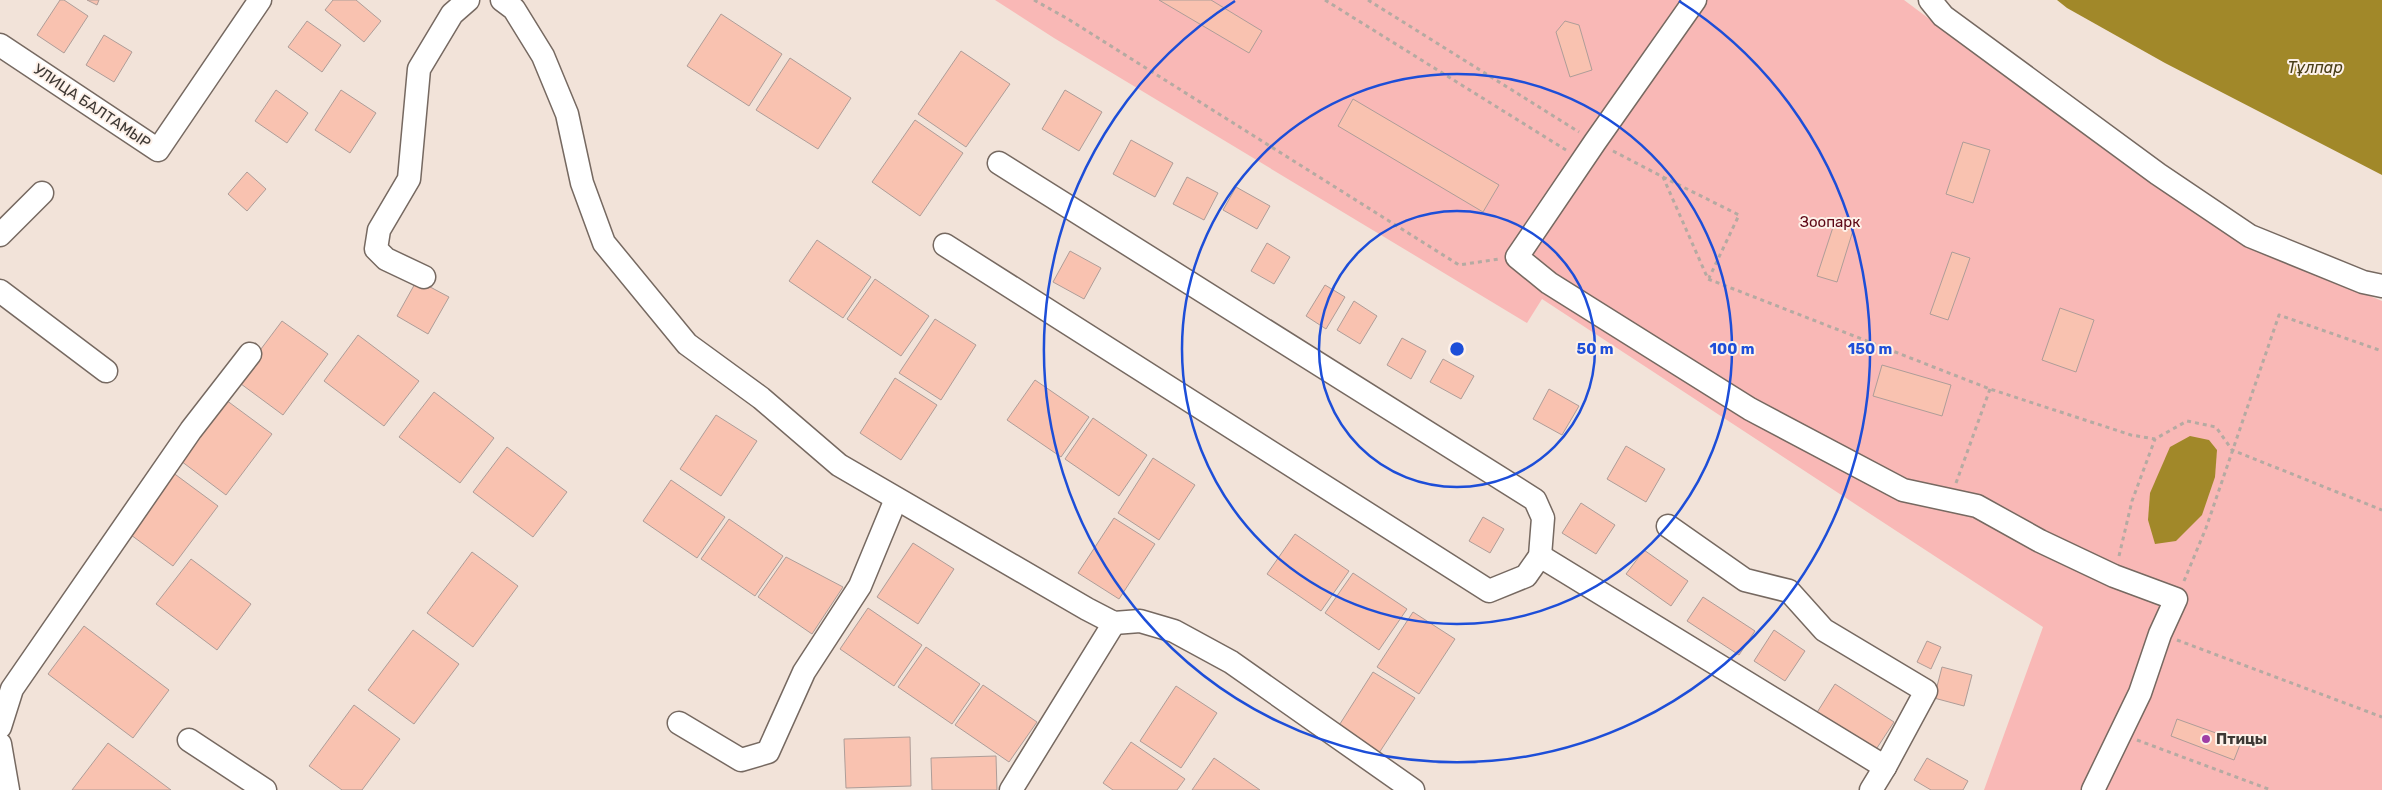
<svg xmlns="http://www.w3.org/2000/svg" width="2382" height="790" viewBox="0 0 2382 790" font-family="Rubik,sans-serif">
<style>
.green{fill:#f9b8b6}
.water{fill:#a18829}
.building{fill:#f9c2b0;stroke:#ae9d98}
.lines{fill:none;stroke-linecap:round;stroke-linejoin:round}
.minor-casing{stroke:#766961;stroke-width:25}
.path{stroke:#b5aaa2;stroke-width:3;stroke-dasharray:4 4;stroke-linecap:butt}
.minor{stroke:#fff;stroke-width:22}
.ring{fill:none;stroke:#1d4ed8;stroke-width:2.5}
.poi-dot{fill:#9f3ea5;stroke:#fdf1e9;stroke-width:2}
.labels{text-anchor:middle;dominant-baseline:central;stroke-width:4;stroke-linejoin:round;paint-order:stroke}
.street-label{font-size:15px;fill:#3d3834;stroke:#fdf1e9}
.park-label{font-size:15px;fill:#5d0715;stroke:#fdf1e9}
.poi-label{font-size:15px;font-weight:bold;fill:#3d3834;stroke:#fdf1e9;text-anchor:start}
.water-label{font-size:16px;font-style:italic;fill:#4a3f18;stroke:#fdf1e9}
.centre{fill:#1d4ed8;stroke:#fdf1e9;stroke-width:2.5}
.ring-label{font-size:15px;text-anchor:middle;font-weight:bold;fill:#1d4ed8;stroke:#fdf1e9;stroke-width:4;stroke-linejoin:round;paint-order:stroke}
</style>
<rect width="100%" height="100%" fill="#f2e3d9"/>
<polygon class="green" points="995,0 1904,0 2117,159 2241,242 2382,301 2382,790 1984,790 2043,627 1542,299 1527,323 1054,38"/>
<g class="water">
<polygon points="2057,0 2382,0 2382,175 2165,63 2067,8"/>
<polygon points="2190,436 2209,440 2217,450 2215,477 2202,515 2176,541 2155,544 2148,520 2150,493 2170,447"/>
</g>
<g class="building">
<polygon points="60,0 64,0 88,16 64,53 37,35"/>
<polygon points="87,0 99,0 97,5"/>
<polygon points="333,0 356,0 381,21 364,42 325,10"/>
<polygon points="1159,0 1211,0 1262,31 1249,53"/>
<polygon points="721,14 782,54 749,106 687,66"/>
<polygon points="307,21 341,45 322,72 288,47"/>
<polygon points="1565,21 1579,25 1592,70 1570,77 1556,32"/>
<polygon points="104,35 132,52 114,82 86,65"/>
<polygon points="961,51 1010,84 966,147 918,114"/>
<polygon points="790,58 851,98 818,149 756,110"/>
<polygon points="276,90 308,113 287,143 255,121"/>
<polygon points="341,90 376,113 350,153 315,130"/>
<polygon points="1065,90 1102,112 1079,151 1042,129"/>
<polygon points="1353,99 1499,185 1483,212 1338,126"/>
<polygon points="915,120 963,153 920,216 872,182"/>
<polygon points="1131,140 1173,163 1155,197 1113,174"/>
<polygon points="1963,142 1990,150 1973,203 1946,194"/>
<polygon points="247,172 266,189 247,211 228,194"/>
<polygon points="1187,177 1218,193 1204,220 1173,204"/>
<polygon points="1236,187 1270,206 1257,229 1223,210"/>
<polygon points="1836,218 1855,224 1837,282 1817,276"/>
<polygon points="817,240 871,277 843,318 789,281"/>
<polygon points="1267,243 1290,257 1274,284 1251,271"/>
<polygon points="1070,251 1101,268 1084,299 1053,282"/>
<polygon points="1952,252 1970,258 1948,320 1930,314"/>
<polygon points="875,279 929,316 901,356 847,319"/>
<polygon points="417,280 449,297 428,334 397,316"/>
<polygon points="1325,285 1345,297 1326,329 1306,316"/>
<polygon points="1354,301 1377,316 1360,344 1337,330"/>
<polygon points="2060,308 2094,320 2076,372 2042,360"/>
<polygon points="935,319 976,345 941,400 899,373"/>
<polygon points="282,321 328,354 283,415 237,381"/>
<polygon points="358,335 419,381 384,426 324,381"/>
<polygon points="1402,338 1426,351 1411,379 1387,365"/>
<polygon points="1443,359 1474,376 1461,399 1430,382"/>
<polygon points="1882,365 1951,385 1942,416 1873,396"/>
<polygon points="895,378 937,405 901,460 860,433"/>
<polygon points="1035,380 1089,417 1061,457 1007,420"/>
<polygon points="1549,389 1579,406 1562,435 1533,419"/>
<polygon points="434,392 494,438 460,483 399,437"/>
<polygon points="226,400 272,434 226,495 181,461"/>
<polygon points="716,415 757,441 721,496 680,469"/>
<polygon points="1093,418 1147,455 1119,496 1065,459"/>
<polygon points="1626,446 1665,469 1646,502 1607,479"/>
<polygon points="507,447 567,492 533,537 473,492"/>
<polygon points="1153,458 1195,485 1159,540 1118,513"/>
<polygon points="172,472 218,506 173,566 127,532"/>
<polygon points="671,480 725,517 697,558 643,521"/>
<polygon points="1581,503 1615,525 1596,554 1562,533"/>
<polygon points="1483,517 1504,529 1490,553 1469,541"/>
<polygon points="1114,518 1155,544 1119,599 1078,573"/>
<polygon points="729,519 783,556 755,596 701,559"/>
<polygon points="1295,534 1349,571 1321,611 1267,574"/>
<polygon points="913,543 954,569 918,624 877,597"/>
<polygon points="1644,550 1688,581 1671,606 1626,574"/>
<polygon points="472,552 518,586 473,647 427,613"/>
<polygon points="786,557 843,587 812,634 758,597"/>
<polygon points="191,559 251,604 217,650 156,604"/>
<polygon points="1353,573 1407,609 1379,650 1325,613"/>
<polygon points="1703,597 1755,631 1739,655 1687,621"/>
<polygon points="868,608 922,645 894,686 840,649"/>
<polygon points="1413,612 1455,639 1419,694 1377,667"/>
<polygon points="84,626 169,690 133,738 48,674"/>
<polygon points="413,630 459,664 414,724 368,690"/>
<polygon points="1774,630 1805,651 1785,681 1754,661"/>
<polygon points="1927,641 1941,647 1931,669 1917,662"/>
<polygon points="926,647 980,684 952,724 898,687"/>
<polygon points="1942,667 1972,675 1964,706 1934,698"/>
<polygon points="1373,672 1415,698 1379,753 1338,727"/>
<polygon points="1835,684 1894,722 1875,751 1816,714"/>
<polygon points="983,685 1037,722 1009,762 955,725"/>
<polygon points="1176,686 1217,713 1181,768 1140,741"/>
<polygon points="354,705 400,739 362,790 342,790 309,766"/>
<polygon points="2177,719 2241,742 2234,760 2171,736"/>
<polygon points="910,737 911,786 846,788 844,739"/>
<polygon points="1131,742 1185,779 1177,790 1113,790 1103,783"/>
<polygon points="108,743 171,790 72,790"/>
<polygon points="996,756 997,790 932,790 931,758"/>
<polygon points="1214,758 1260,790 1192,790"/>
<polygon points="1927,758 1968,781 1963,790 1931,790 1914,780"/>
</g>
<g class="lines">
<defs>
<g id="minor">
<polyline points="502,0 514,9 543,56 567,114 582,183 604,243 687,344 761,398 839,465 1087,609 1114,623 1140,621 1174,631 1231,662 1413,790"/>
<polyline points="1695,0 1595,142 1517,257 1549,283 1750,409 1903,490 1977,506 2040,541 2114,576 2176,599 2160,634 2140,693 2093,790"/>
<polyline points="1930,0 1943,16 2158,174 2250,236 2363,282 2382,286"/>
<polyline points="0,45 158,150 260,0"/>
<polyline points="0,235 42,193"/>
<polyline points="945,245 1489,591 1526,576 1540,556 1543,518 1535,500 999,163"/>
<polyline points="424,277 386,259 376,249 379,230 409,179 419,69 452,14 468,0"/>
<polyline points="0,291 106,371"/>
<polyline points="1668,526 1745,580 1789,591 1824,630 1926,691 1885,767"/>
<polyline points="1540,556 1885,767 1871,790"/>
<polyline points="679,723 741,760 768,752 804,672 860,586 896,499"/>
<polyline points="0,727 12,689 191,430 250,354"/>
<polyline points="189,740 265,790"/>
<polyline points="0,744 8,790"/>
<polyline points="1011,790 1114,623"/>
</g>
</defs>
<use href="#minor" class="minor-casing"/>
<g class="path">
<polyline points="1034,0 1068,19 1459,265 1499,259"/>
<polyline points="1325,0 1566,150"/>
<polyline points="1368,0 1579,132"/>
<polyline points="1613,151 1663,177 1708,279 1990,389 2131,435 2155,439 2187,421 2216,427 2232,450 2382,510"/>
<polyline points="1663,177 1739,215 1709,278"/>
<polyline points="1956,483 1990,389"/>
<polyline points="2119,556 2132,501 2155,439"/>
<polyline points="2184,581 2206,528 2279,315 2382,351"/>
<polyline points="2177,640 2382,717"/>
<polyline points="2137,740 2271,790"/>
</g>
<use href="#minor" class="minor"/>
</g>
<g class="ring">
<circle cx="1457" cy="349" r="138"/>
<circle cx="1457" cy="349" r="275"/>
<path d="M1679 1A413 413 0 1 1 1235 1"/>
</g>
<circle class="poi-dot" cx="2206" cy="739" r="5"/>
<g class="labels">
<g class="street-label">
<text transform="translate(92 106) rotate(34)">УЛИЦА БАЛТАМЫР</text>
</g>
<g class="park-label">
<text x="1830" y="222">Зоопарк</text>
</g>
<g class="poi-label">
<text x="2216" y="739">Птицы</text>
</g>
<g class="water-label">
<text x="2315" y="67">Тұлпар</text>
</g>
</g>
<circle cx="1457" cy="349" r="8" class="centre"/>
<g class="ring-label">
<text x="1595" y="354">50 m</text>
<text x="1732" y="354">100 m</text>
<text x="1870" y="354">150 m</text>
</g>
</svg>
